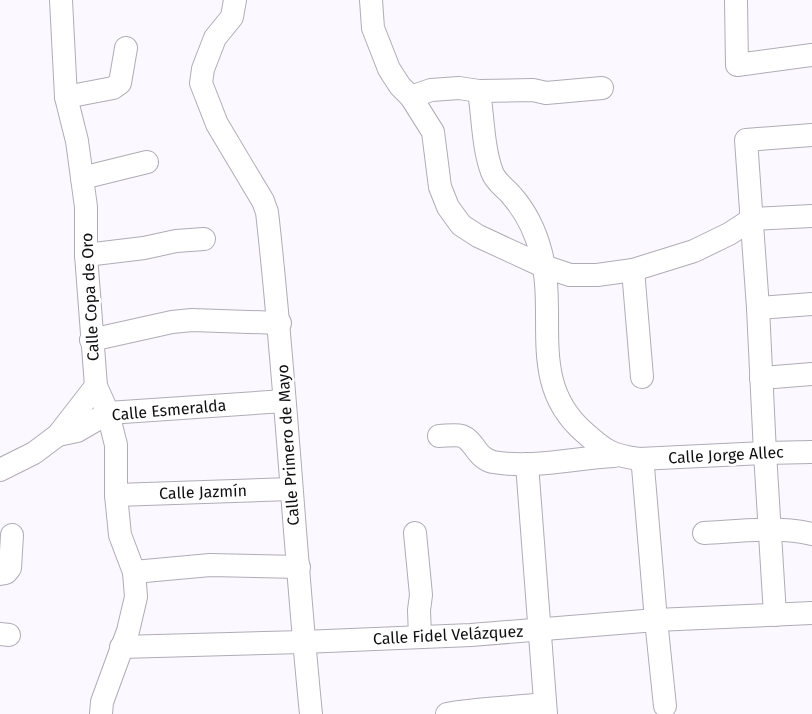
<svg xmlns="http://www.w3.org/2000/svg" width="812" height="714" viewBox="0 0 812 714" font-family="'Fira Sans',sans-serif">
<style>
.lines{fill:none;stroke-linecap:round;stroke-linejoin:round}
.minor-casing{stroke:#afacb6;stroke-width:24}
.minor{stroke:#fff;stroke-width:22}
.labels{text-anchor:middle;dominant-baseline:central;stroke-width:5;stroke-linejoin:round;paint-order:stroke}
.street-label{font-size:16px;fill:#100f12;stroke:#fff}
</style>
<rect width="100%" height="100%" fill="#fbf8ff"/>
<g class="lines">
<defs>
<g id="minor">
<polyline points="61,0 66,97 77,141 86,207 86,255 96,386 108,413 116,445 116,495 120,535 134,572 136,597 128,631 102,702 101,714"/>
<path d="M235 0 232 17 215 38 203 69 201 83 217 124 263 201 267 212C286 379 294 547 311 714"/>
<polyline points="371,0 373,28 389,69 400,86 411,97 433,132 440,187 448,207 461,225 478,236 543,266 570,275 597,275 633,270 694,251 729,234 752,219 812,216"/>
<polyline points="736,0 737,65 812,55"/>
<path d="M479 91C483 117 483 148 492 172 496 183 506 188 512 196 526 212 536 233 541 253 558 317 527 382 584 432 605 451 611 455 639 459L643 467 656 620 665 706"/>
<polyline points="66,97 113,88 120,83 126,48"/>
<polyline points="411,97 431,90 459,88 479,91 533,90 546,93 602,88"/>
<polyline points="82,178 147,162"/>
<polyline points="86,255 144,248 176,241 204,239"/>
<polyline points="633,270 642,377"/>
<polyline points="758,308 812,304"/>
<polyline points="91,340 172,322 192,320 280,323"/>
<polyline points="761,378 812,374"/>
<polyline points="58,435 77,431 108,413 284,401"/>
<path d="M439 436C446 436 455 434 462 436 475 441 476 458 493 462 532 469 574 458 614 456"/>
<polyline points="639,459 765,453 812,452"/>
<polyline points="527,464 546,714"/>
<polyline points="0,470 34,453 58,435 96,386"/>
<polyline points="116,495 291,489"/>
<polyline points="415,533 421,595 419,610 420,637"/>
<path d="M704 533C740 531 776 526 812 534"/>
<polyline points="134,572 210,565 299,567"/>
<polyline points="0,574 6,573 10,568 12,535"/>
<polyline points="775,615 765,453 758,308 746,140 812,135"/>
<polyline points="0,634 9,635"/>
<polyline points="121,647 303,642 471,635 656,620 812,613"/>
<path d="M447 714C479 708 512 708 545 704"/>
</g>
</defs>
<use href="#minor" class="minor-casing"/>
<use href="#minor" class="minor"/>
</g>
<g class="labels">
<g class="street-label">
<text transform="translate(90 297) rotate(-93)">Calle Copa de Oro</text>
<text transform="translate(169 410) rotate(-5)">Calle Esmeralda</text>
<text transform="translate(288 445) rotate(-94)">Calle Primero de Mayo</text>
<text transform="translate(726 455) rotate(-3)">Calle Jorge Allec</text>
<text transform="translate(203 492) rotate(-2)">Calle Jazmín</text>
<text transform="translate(448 635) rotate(-3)">Calle Fidel Velázquez</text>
</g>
</g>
</svg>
